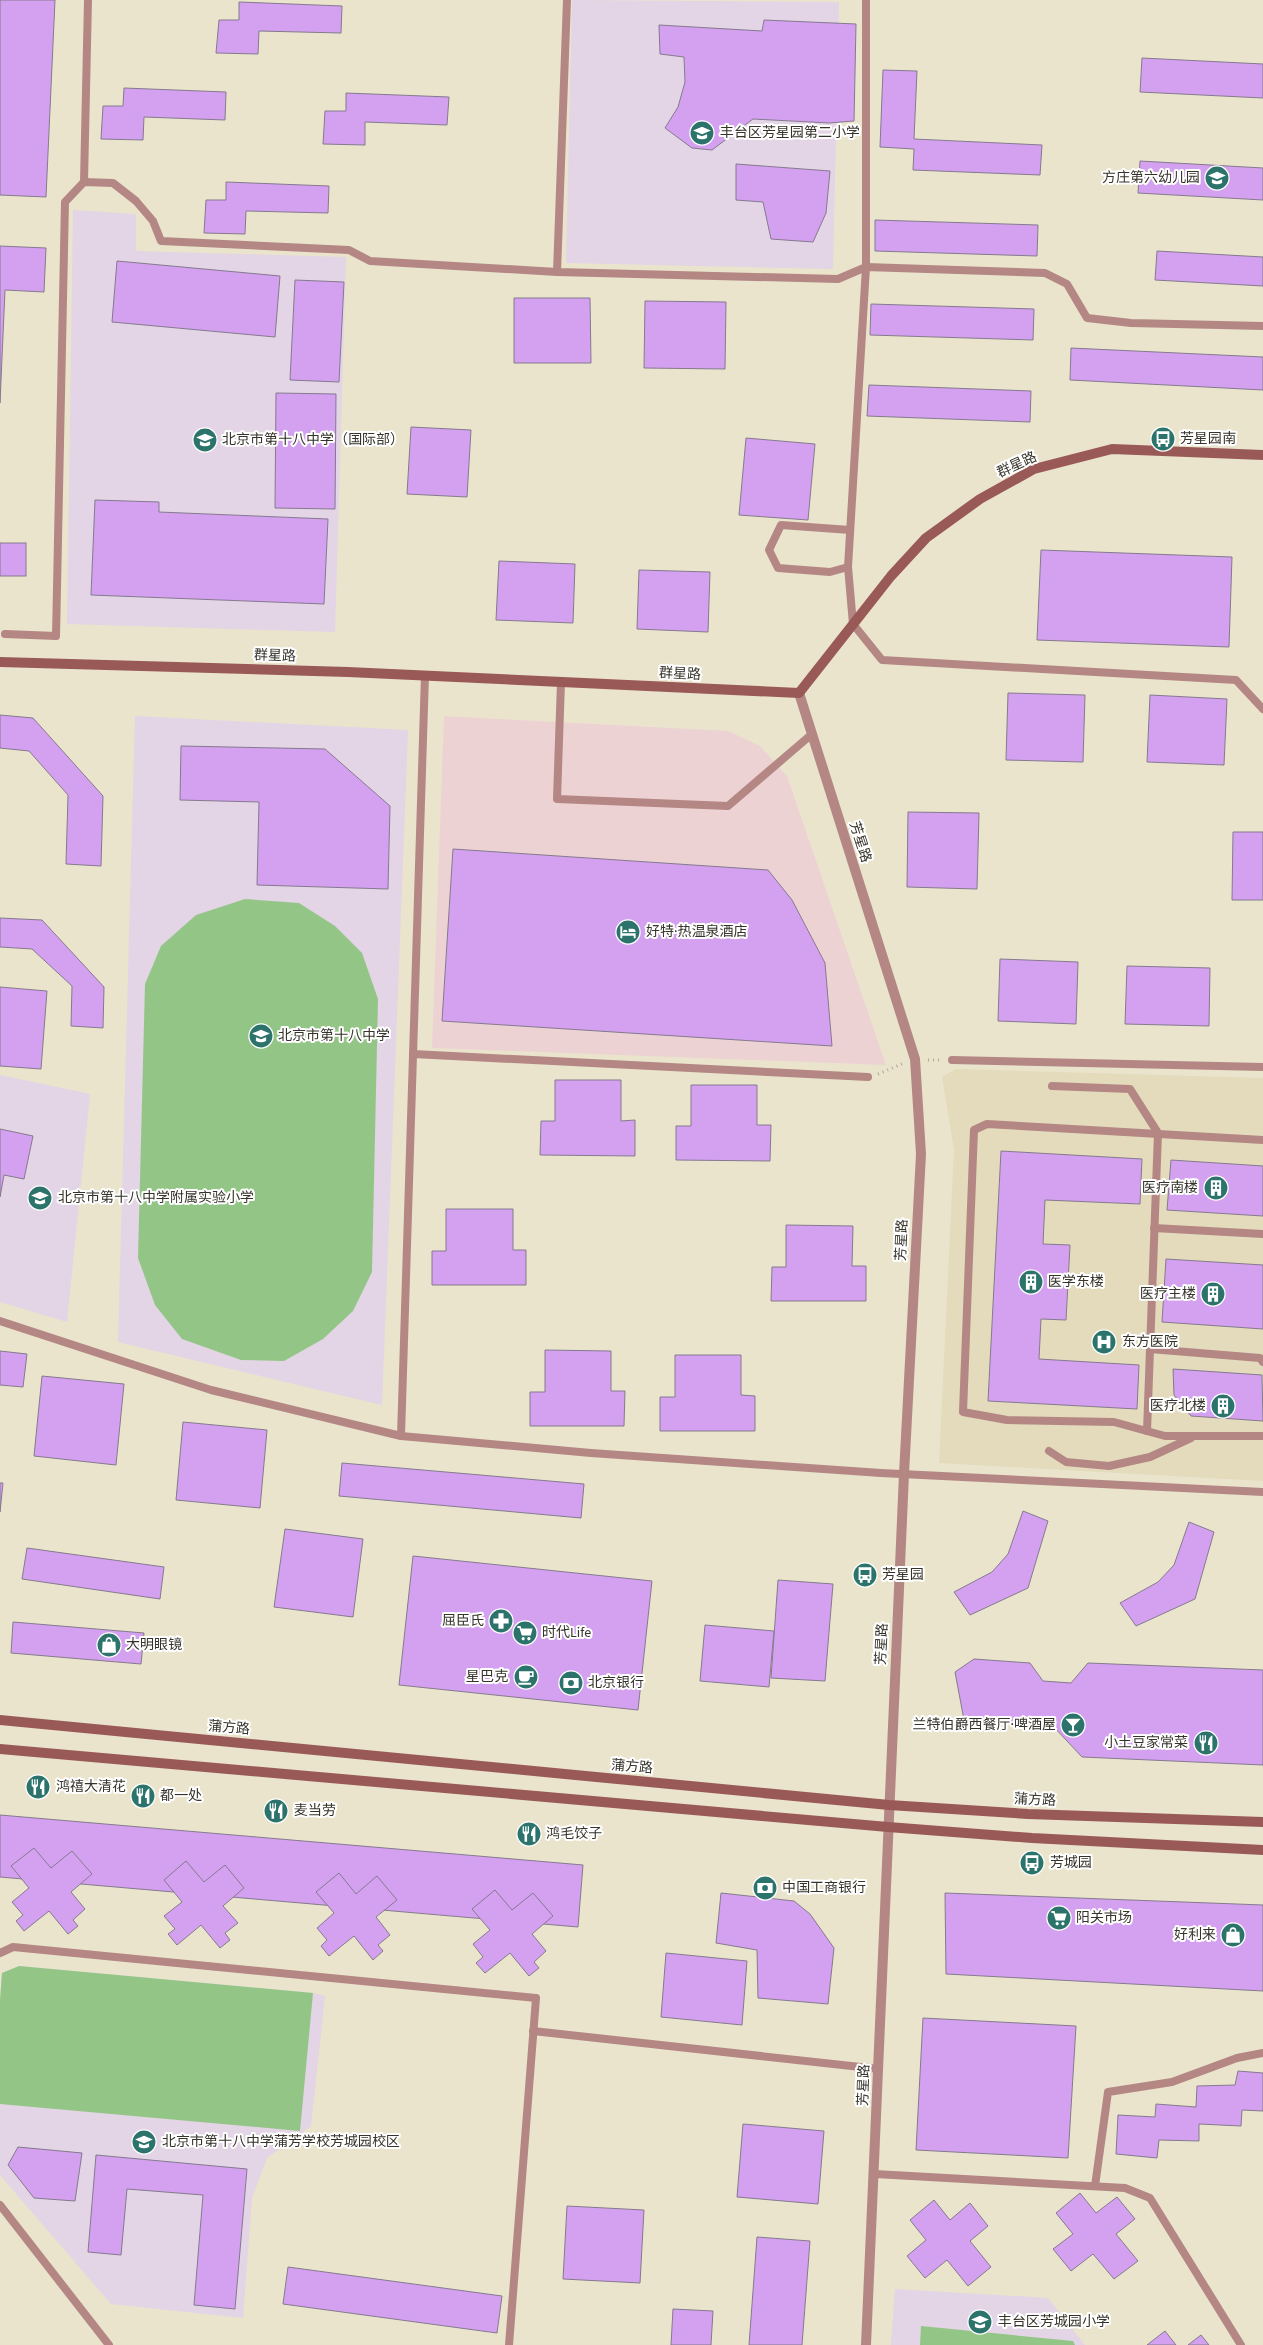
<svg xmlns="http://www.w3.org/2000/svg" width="1263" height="2345" viewBox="0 0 1263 2345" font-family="'Source Sans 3','Noto Sans SC',sans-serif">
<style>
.commercial{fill:#edd2d3}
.built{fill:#e3dbbc}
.education{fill:#e3d4e6}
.green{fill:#93c686}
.building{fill:#d3a1f0;stroke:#857a8d}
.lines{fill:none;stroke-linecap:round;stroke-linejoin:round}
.path{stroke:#aea997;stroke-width:3;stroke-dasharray:1 4;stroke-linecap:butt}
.lane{stroke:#b48784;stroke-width:8}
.street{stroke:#b48784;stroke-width:10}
.secondary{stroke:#995a57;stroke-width:10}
.labels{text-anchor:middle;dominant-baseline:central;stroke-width:4;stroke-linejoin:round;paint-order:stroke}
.poi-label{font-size:14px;fill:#35332a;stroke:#fff;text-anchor:start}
.street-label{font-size:14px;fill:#35332a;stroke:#fff}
</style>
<rect width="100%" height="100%" fill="#eae4cd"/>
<polygon class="commercial" points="444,716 728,731 760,746 787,776 886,1065 432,1048"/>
<polygon class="built" points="956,1069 1263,1078 1263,1481 939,1463 954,1150 942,1077"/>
<g class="education">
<polygon points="572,0 839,2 833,269 566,263"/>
<polygon points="73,210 136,214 136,251 346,257 335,632 67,624"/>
<polygon points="135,716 408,730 382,1405 118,1342"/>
<polygon points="0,1075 90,1094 67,1322 0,1302"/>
<polygon points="19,1966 313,1993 325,1996 311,2126 267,2158 252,2198 243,2318 111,2304 0,2175 0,2000 2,1973"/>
<polygon points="895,2289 1048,2298 1085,2345 891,2345"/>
</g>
<g class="green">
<polygon points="245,899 299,903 335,926 362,953 378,999 372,1272 353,1311 323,1339 284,1361 241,1360 182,1339 155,1305 138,1258 145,984 161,946 196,915"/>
<polygon points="19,1966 313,1993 300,2131 0,2104 0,2000 2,1973"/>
<polygon points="921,2326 1073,2341 1075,2345 920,2345"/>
</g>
<g class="building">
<polygon points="0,0 55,0 46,197 0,195"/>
<polygon points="239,2 342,6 341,33 259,31 258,54 216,53 219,20 239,20"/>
<polygon points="764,20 856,24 854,121 829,123 753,119 712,150 692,148 665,128 678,107 685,82 684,57 660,54 659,25 762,31"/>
<polygon points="1142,58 1263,64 1263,98 1140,92"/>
<polygon points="883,70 917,71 914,139 1042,145 1040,175 913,170 914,149 880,147"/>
<polygon points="124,88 226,92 225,120 144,117 143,140 101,139 103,106 123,106"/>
<polygon points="346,93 449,97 447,125 365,122 365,145 323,144 325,111 346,111"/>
<polygon points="1140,161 1263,168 1263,200 1138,193"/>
<polygon points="736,164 830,171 826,213 813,242 771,239 763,202 736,200"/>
<polygon points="226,182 329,186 328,213 246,211 245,234 204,233 206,200 226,200"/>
<polygon points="875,220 1038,225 1037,256 875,251"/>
<polygon points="0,246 46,248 44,292 5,290 0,403"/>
<polygon points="1157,251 1263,257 1263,286 1155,280"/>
<polygon points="117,261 280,276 275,337 112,322"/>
<polygon points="295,280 344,282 339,382 290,380"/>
<polygon points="514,298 590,298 591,363 514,363"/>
<polygon points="645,301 726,302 725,369 644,368"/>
<polygon points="871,304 1034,309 1033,340 870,335"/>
<polygon points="1071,348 1263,357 1263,390 1070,380"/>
<polygon points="869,385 1031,391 1030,422 867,416"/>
<polygon points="276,393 336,394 335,509 275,508"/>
<polygon points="411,427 471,430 467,497 407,494"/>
<polygon points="746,438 815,444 808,520 739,515"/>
<polygon points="95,500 159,502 159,512 328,519 324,604 91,595"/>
<rect x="0" y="543" width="26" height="33"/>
<polygon points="1041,550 1232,557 1229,647 1037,640"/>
<polygon points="499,561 575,564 573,623 496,620"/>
<polygon points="639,570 710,572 708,632 637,629"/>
<polygon points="1008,693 1085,695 1083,762 1006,760"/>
<polygon points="1150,695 1227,699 1224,765 1147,762"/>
<polygon points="0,715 33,718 103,796 101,866 66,864 68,795 29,751 0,748"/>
<polygon points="181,746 325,749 390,806 388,889 257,885 259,802 180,800"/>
<polygon points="908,812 979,813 977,889 907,887"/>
<polygon points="1233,832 1263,832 1263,900 1232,900"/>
<polygon points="453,849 768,870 792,900 825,963 832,1046 442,1021"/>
<polygon points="0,918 42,920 104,987 103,1028 71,1026 72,986 32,949 0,947"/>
<polygon points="1000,959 1078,962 1076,1024 998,1021"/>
<polygon points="1127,966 1210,968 1209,1026 1125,1024"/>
<polygon points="0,987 47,991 41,1069 0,1066"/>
<polygon points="555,1080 621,1080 621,1121 635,1120 635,1156 540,1155 541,1121 555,1121"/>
<polygon points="691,1085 757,1085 757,1125 771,1125 770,1161 676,1160 676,1126 691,1126"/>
<polygon points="0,1129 33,1136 24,1179 4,1175 0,1197"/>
<polygon points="1001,1151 1142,1159 1140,1204 1045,1200 1043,1244 1070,1245 1066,1320 1041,1319 1039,1359 1139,1365 1137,1409 988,1401"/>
<polygon points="1171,1160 1263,1166 1263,1216 1167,1210"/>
<polygon points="446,1209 513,1209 513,1250 526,1250 526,1285 432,1285 432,1251 446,1251"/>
<polygon points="786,1225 853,1226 852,1266 866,1266 866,1301 771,1301 772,1267 786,1267"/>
<polygon points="1166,1259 1263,1265 1263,1329 1162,1322"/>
<polygon points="545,1350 611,1351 611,1391 625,1391 624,1426 530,1426 530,1392 545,1392"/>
<polygon points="0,1351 27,1354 23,1387 0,1385"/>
<polygon points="675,1355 741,1355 741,1395 755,1396 755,1431 660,1431 660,1397 675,1397"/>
<polygon points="1173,1369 1262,1375 1263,1421 1191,1416 1174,1395"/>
<polygon points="42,1376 124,1384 116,1465 34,1456"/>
<polygon points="183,1422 267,1430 260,1508 176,1500"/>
<polygon points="342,1463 584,1484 581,1518 339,1496"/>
<polygon points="0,1483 3,1483 0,1512"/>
<polygon points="1023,1511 1048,1521 1028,1588 970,1615 954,1592 992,1572 1008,1554"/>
<polygon points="1189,1522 1214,1532 1195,1599 1136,1626 1120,1603 1158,1582 1174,1565"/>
<polygon points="285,1529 363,1539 353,1617 274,1607"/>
<polygon points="27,1548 164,1567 160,1599 22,1579"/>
<polygon points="413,1556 652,1581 638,1710 399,1685"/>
<polygon points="778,1580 833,1584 825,1681 771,1678"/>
<polygon points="13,1622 144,1633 141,1664 11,1653"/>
<polygon points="705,1625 774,1631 769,1687 700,1681"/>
<polygon points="974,1659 1030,1663 1043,1681 1071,1683 1088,1663 1263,1670 1263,1765 1082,1757 1053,1726 964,1720 955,1672"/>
<polygon points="0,1815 583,1865 578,1927 0,1877"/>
<polygon points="34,1848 51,1868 72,1851 92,1874 71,1892 85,1909 73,1920 78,1926 68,1934 49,1911 24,1931 16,1921 23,1915 12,1902 29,1888 11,1866"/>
<polygon points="186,1861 204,1882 225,1865 244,1888 223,1906 238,1923 225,1933 230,1940 220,1948 201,1925 177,1945 168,1934 175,1929 164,1916 182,1902 164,1880"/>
<polygon points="339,1873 356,1894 377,1876 397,1900 376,1917 390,1935 378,1945 383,1951 373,1960 354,1936 329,1956 321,1946 327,1940 317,1928 334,1913 316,1892"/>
<polygon points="495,1890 512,1910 533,1893 553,1916 532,1934 546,1951 534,1962 539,1968 529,1976 510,1953 485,1973 476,1963 483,1957 473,1944 490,1930 472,1909"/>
<polygon points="721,1893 794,1901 810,1914 834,1948 828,2004 758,1998 757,1950 716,1943"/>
<polygon points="945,1893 1263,1905 1263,1991 946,1974"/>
<polygon points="666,1953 747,1961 742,2025 661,2017"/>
<polygon points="923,2018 1076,2026 1068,2158 916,2150"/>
<polygon points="1238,2071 1263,2073 1263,2111 1242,2110 1241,2126 1199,2124 1199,2141 1159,2140 1157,2158 1116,2154 1118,2115 1155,2117 1156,2104 1196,2107 1197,2086 1235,2085"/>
<polygon points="743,2124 824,2131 818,2204 737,2197"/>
<polygon points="18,2147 82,2153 75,2201 34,2198 8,2165"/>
<polygon points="96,2155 247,2169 235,2309 194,2305 203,2195 127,2189 121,2255 88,2252"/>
<polygon points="1080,2193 1096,2213 1117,2197 1135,2219 1116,2234 1138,2261 1114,2279 1093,2254 1071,2271 1053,2249 1073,2234 1056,2213"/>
<polygon points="934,2200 950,2220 970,2203 988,2226 970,2241 991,2267 968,2286 947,2260 925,2278 907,2256 926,2240 910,2220"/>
<polygon points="567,2206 644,2210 640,2283 563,2279"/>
<polygon points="757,2237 810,2241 802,2345 749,2345"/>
<polygon points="288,2267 502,2296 497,2333 283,2304"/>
<polygon points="673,2309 713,2311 711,2345 671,2345"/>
<polygon points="1165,2331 1176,2345 1147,2345"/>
<polygon points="1201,2335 1209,2345 1188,2345"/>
</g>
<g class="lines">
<g class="path">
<polyline points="928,1060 941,1060"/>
<polyline points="878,1074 902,1064"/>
</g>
<g class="lane">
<polyline points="567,0 557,272 838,279 866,267 866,0"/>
<polyline points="84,182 88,0"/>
<polyline points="1263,326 1131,323 1087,318 1067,284 1045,273 866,267 848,567 853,624 882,660 1236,680 1263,709"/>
<polyline points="848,567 830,572 778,568 769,550 781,525 850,530"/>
<polyline points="5,634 56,636 65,202 84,182 113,183 136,201 153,221 161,241 349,250 370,261 557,272"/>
<polyline points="561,682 557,799 728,806 812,734"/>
<polyline points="413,1054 868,1077"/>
<polyline points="952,1060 1263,1067"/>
<polyline points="1052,1086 1130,1089 1158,1133 1147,1431"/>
<polyline points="1263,1140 987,1124 974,1130 963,1412 1007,1420 1114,1422 1165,1436 1263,1436"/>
<polyline points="1154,1228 1263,1234"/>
<polyline points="0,1321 211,1390 401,1436 591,1453 881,1473 1263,1492"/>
<polyline points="1150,1349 1260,1358 1263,1362"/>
<polyline points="401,1436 425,675"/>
<polyline points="1049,1451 1066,1462 1109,1466 1150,1457 1191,1438"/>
<polyline points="0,1953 13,1947 536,1998 509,2345"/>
<polyline points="533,2031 879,2069"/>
<polyline points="875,2174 1125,2188 1150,2198 1241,2345"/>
<polyline points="1095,2186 1108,2092 1172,2082 1237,2058 1263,2053"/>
<polyline points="0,2205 109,2345"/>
</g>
<polyline class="street" points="799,693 915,1059 921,1154 904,1474 866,2345"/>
<g class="secondary">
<polyline points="0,662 348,672 799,693 891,576 926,538 980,499 1034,469 1112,449 1263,455"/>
<polyline points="0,1720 889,1805 1028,1814 1263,1822"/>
<polyline points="0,1749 888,1827 1032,1838 1263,1850"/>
</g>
</g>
<defs>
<symbol id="school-disc" viewBox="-11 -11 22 22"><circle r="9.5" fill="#2b736b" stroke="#fff"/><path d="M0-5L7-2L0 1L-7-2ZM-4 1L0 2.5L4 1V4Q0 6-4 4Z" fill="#fff"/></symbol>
<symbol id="bus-disc" viewBox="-11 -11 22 22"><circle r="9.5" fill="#2b736b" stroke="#fff"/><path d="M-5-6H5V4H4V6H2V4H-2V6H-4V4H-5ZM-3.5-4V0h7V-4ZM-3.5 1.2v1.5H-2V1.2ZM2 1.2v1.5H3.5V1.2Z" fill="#fff"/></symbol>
<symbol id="hotel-disc" viewBox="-11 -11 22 22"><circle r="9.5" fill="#2b736b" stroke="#fff"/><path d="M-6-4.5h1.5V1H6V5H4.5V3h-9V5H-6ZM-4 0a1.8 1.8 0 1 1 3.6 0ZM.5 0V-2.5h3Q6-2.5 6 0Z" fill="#fff"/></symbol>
<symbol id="building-disc" viewBox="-11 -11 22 22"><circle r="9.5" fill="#2b736b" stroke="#fff"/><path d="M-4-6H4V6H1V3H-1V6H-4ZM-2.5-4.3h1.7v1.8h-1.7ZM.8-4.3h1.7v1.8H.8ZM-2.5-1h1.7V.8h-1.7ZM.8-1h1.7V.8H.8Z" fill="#fff"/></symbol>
<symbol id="hospital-disc" viewBox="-11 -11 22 22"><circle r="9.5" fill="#2b736b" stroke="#fff"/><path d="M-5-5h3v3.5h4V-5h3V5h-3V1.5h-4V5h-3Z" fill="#fff"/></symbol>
<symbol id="pharmacy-disc" viewBox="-11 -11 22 22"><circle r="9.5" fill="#2b736b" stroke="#fff"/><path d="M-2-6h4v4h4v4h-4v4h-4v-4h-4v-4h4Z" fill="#fff"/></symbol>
<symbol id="supermarket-disc" viewBox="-11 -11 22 22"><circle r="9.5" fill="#2b736b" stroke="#fff"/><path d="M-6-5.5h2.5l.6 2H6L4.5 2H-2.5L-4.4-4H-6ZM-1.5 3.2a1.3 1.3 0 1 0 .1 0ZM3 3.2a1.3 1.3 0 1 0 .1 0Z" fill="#fff"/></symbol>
<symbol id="shop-disc" viewBox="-11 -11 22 22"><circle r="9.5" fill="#2b736b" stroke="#fff"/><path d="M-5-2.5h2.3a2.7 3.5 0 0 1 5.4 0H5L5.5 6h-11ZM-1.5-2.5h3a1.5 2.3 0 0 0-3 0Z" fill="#fff"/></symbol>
<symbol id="cafe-disc" viewBox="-11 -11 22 22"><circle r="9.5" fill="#2b736b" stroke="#fff"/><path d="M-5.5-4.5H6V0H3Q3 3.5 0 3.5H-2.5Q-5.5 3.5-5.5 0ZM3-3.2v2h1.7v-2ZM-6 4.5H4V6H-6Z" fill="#fff"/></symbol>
<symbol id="bank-disc" viewBox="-11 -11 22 22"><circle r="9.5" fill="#2b736b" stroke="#fff"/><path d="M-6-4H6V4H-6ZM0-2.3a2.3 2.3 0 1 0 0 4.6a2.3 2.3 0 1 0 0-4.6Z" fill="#fff"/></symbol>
<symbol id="bar-disc" viewBox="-11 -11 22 22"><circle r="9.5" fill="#2b736b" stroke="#fff"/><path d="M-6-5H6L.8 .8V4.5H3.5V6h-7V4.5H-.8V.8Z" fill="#fff"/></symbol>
<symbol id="restaurant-disc" viewBox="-11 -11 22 22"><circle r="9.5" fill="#2b736b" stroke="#fff"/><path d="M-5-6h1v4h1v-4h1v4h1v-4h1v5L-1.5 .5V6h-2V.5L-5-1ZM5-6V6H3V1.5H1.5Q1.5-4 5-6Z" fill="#fff"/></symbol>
</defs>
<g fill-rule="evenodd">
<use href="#school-disc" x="688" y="119" width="28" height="28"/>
<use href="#school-disc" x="1203" y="164" width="28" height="28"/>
<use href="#bus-disc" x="1149" y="425" width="28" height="28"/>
<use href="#school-disc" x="191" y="426" width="28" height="28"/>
<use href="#hotel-disc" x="614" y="918" width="28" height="28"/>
<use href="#school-disc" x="247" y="1022" width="28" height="28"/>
<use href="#building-disc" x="1202" y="1174" width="28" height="28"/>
<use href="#school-disc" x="26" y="1184" width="28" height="28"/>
<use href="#building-disc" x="1017" y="1268" width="28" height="28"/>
<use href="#building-disc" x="1199" y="1280" width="28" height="28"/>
<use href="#hospital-disc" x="1090" y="1328" width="28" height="28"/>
<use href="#building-disc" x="1209" y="1392" width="28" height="28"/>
<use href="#bus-disc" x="851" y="1561" width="28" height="28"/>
<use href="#pharmacy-disc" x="487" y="1607" width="28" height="28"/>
<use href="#supermarket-disc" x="511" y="1619" width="28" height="28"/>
<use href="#shop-disc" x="95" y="1631" width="28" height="28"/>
<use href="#cafe-disc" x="512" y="1663" width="28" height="28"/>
<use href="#bank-disc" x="557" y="1669" width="28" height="28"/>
<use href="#bar-disc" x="1059" y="1711" width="28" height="28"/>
<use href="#restaurant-disc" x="1192" y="1729" width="28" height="28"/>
<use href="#restaurant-disc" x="24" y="1773" width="28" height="28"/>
<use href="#restaurant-disc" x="129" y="1782" width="28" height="28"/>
<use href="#restaurant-disc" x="262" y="1797" width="28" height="28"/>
<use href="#restaurant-disc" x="515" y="1820" width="28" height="28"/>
<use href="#bus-disc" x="1018" y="1849" width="28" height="28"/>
<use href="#bank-disc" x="751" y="1874" width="28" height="28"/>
<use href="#supermarket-disc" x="1045" y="1904" width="28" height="28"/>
<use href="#shop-disc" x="1219" y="1921" width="28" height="28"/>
<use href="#school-disc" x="130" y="2128" width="28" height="28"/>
<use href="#school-disc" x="966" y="2308" width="28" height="28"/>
</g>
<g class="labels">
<g class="poi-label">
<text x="720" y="133">丰台区芳星园第二小学</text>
<text x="1200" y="178" text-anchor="end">方庄第六幼儿园</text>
<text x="1180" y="439">芳星园南</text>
<text x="222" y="440">北京市第十八中学（国际部）</text>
<text x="646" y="932">好特·热温泉酒店</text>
<text x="278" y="1036">北京市第十八中学</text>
<text x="1198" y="1188" text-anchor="end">医疗南楼</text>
<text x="58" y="1198">北京市第十八中学附属实验小学</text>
<text x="1048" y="1282">医学东楼</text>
<text x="1196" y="1294" text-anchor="end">医疗主楼</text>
<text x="1122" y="1342">东方医院</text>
<text x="1206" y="1406" text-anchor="end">医疗北楼</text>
<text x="882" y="1575">芳星园</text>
<text x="484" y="1621" text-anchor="end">屈臣氏</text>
<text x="542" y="1633">时代Life</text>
<text x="126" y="1645">大明眼镜</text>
<text x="508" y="1677" text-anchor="end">星巴克</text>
<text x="588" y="1683">北京银行</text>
<text x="1056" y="1725" text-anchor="end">兰特伯爵西餐厅·啤酒屋</text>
<text x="1188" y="1743" text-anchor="end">小土豆家常菜</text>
<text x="56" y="1787">鸿禧大清花</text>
<text x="160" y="1796">都一处</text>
<text x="294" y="1811">麦当劳</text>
<text x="546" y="1834">鸿毛饺子</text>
<text x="1050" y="1863">芳城园</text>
<text x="782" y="1888">中国工商银行</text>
<text x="1076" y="1918">阳关市场</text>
<text x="1216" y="1935" text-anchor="end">好利来</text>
<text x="162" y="2142">北京市第十八中学蒲芳学校芳城园校区</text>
<text x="998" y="2322">丰台区芳城园小学</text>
</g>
<g class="street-label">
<text transform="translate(1017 465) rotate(-25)">群星路</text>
<text transform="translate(275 656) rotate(2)">群星路</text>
<text transform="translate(680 674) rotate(3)">群星路</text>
<text transform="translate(860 842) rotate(72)">芳星路</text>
<text transform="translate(902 1240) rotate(-87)">芳星路</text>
<text transform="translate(882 1644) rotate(-87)">芳星路</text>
<text transform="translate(229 1728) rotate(5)">蒲方路</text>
<text transform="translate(632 1767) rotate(5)">蒲方路</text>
<text transform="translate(1035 1800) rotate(3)">蒲方路</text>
<text transform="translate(864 2085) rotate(-88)">芳星路</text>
</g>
</g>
</svg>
